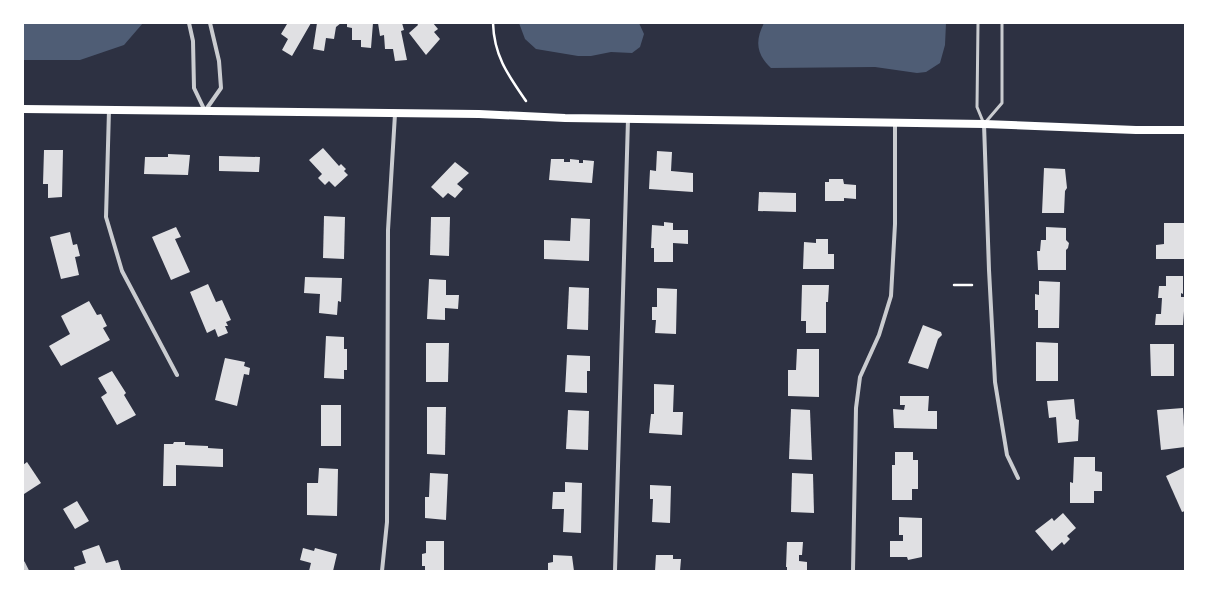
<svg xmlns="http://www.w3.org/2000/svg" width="1208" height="594" viewBox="0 0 1208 594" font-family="Roboto,sans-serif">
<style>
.water{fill:#4f5d75}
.building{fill:#e0e0e3}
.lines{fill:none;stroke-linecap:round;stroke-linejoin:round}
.path{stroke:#fff;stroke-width:2.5}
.service{stroke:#caccd0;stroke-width:3}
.minor{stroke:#caccd0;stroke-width:4}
.secondary{stroke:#fff;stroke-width:8}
</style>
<rect width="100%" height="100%" fill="#2d3142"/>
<g class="water">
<polygon points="23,23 143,23 124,45 80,60 23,60"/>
<polygon points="519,23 639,23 644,34 640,47 632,53 611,52 591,56 578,56 536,49 525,39"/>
<path d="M764 23H946L945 45 940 63 926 72 917 73 875 67 771 68C756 54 755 41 764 23Z"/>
</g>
<g class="building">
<polygon points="286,23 311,23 292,56 282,50 288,39 281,34 287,24"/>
<polygon points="317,23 341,23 336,27 334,39 326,38 324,51 313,49"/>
<polygon points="347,23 373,23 371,48 361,47 361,40 352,40 352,28 347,27"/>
<polygon points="378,23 402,23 404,30 401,31 407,60 395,61 393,49 385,49 384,35 380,36"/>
<polygon points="417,23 433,23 438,29 434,32 440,39 426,55 409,33 418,25"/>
<polygon points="323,148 339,166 341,164 346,169 344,171 348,175 335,187 329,181 325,185 318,178 322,174 309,160"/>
<polygon points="44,150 63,150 62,197 48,198 48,184 43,184"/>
<polygon points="657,151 672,152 671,171 693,173 693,192 649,189 650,170 656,171"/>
<polygon points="168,154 190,155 188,175 144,174 145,157 168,157"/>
<polygon points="219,156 260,157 259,172 219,171"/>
<polygon points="551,159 564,159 564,162 570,162 570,159 579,160 579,163 583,163 583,160 594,161 592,183 549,180"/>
<polygon points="455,162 469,173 457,184 463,189 455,198 448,193 443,198 431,187"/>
<polygon points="1044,168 1065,169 1067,188 1065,191 1064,213 1042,213"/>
<polygon points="829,179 843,179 844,184 856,185 856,199 844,198 844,201 825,201 825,182 829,182"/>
<polygon points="759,192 796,193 796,212 758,211"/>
<polygon points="324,216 345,217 344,259 323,258"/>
<polygon points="431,217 450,217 449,256 430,255"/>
<polygon points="571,218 590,219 589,261 544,259 544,240 570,241"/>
<polygon points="664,222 673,223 673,230 688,230 688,244 673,243 673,262 654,262 654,248 651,248 652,225 664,226"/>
<polygon points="1164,223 1185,223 1185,259 1156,259 1156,245 1164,244"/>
<polygon points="176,227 181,237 175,239 190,272 171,280 152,237"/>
<polygon points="1046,227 1066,228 1066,240 1069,243 1068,248 1066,250 1066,270 1038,270 1037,251 1040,251 1041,240 1046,240"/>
<polygon points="70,232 73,245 77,244 80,256 75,257 79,275 61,279 50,237"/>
<polygon points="816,239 828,239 828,254 834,254 834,269 803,269 804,242 816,243"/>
<polygon points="1166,276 1183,276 1183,294 1181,293 1181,297 1185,297 1183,325 1155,325 1156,314 1161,314 1162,298 1158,298 1159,286 1166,286"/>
<polygon points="305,277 342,278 341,302 338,301 337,315 319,313 320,294 304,293"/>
<polygon points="429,279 446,280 446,295 459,295 458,309 445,308 445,320 427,319"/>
<polygon points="1039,281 1060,282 1059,328 1038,328 1038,310 1035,310 1035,294 1039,295"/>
<polygon points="208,284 216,302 222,300 231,320 226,322 228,326 225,326 228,333 218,337 215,329 207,333 190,292"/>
<polygon points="802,285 829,285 828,302 826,302 826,333 806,333 806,321 801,321"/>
<polygon points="569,287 589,288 588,330 567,329"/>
<polygon points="657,288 677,289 676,334 655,333 656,320 652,320 652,307 657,307"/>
<polygon points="89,301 97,315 101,314 107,326 103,328 110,340 61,366 49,346 70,334 61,316"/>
<polygon points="923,325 941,332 942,335 938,339 928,369 908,363"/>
<polygon points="326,336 344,337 344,349 347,349 347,370 344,370 344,379 324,378"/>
<polygon points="1036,342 1058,343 1058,381 1036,381"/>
<polygon points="426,343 449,343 448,382 426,382"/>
<polygon points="1150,344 1174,344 1174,376 1151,376"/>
<polygon points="797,349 819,349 819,397 788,396 788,370 796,370"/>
<polygon points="567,355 590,356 590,371 587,371 587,393 565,392"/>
<polygon points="225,358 245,362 244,366 250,368 249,375 244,374 237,406 215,400"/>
<polygon points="112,371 126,393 124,395 136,415 117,425 101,397 107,393 98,378"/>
<polygon points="654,384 674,385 673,412 683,412 682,435 649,433 651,414 654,414"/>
<polygon points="900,396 929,396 928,411 937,411 937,429 894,428 893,409 904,410 905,405 900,405"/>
<polygon points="1074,399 1076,419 1079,420 1078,441 1058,443 1056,417 1049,418 1047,401"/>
<rect x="321" y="405" width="20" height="41"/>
<polygon points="427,407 446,407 445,455 427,454"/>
<polygon points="1183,408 1185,447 1161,450 1157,410"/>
<polygon points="791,409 810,410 812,460 789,459"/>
<polygon points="568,410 589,411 588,450 566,449"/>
<polygon points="174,442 185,442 185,445 208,446 208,448 223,449 223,467 176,465 176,486 163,486 164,444 173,444"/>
<polygon points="895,452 913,452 913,460 918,460 918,489 912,489 912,500 892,500 892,465 895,465"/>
<polygon points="1074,457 1095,457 1095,471 1102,472 1102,491 1094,491 1094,503 1070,503 1070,482 1073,483"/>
<polygon points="27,462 41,483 24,494 23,465"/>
<polygon points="1185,467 1185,511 1182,512 1166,476"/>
<polygon points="319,468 338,469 337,516 307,515 307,483 318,483"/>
<polygon points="430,473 448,474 446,520 425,518 425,497 429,497"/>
<polygon points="792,473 813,474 814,513 791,512"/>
<polygon points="565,482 582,483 581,533 563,532 564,509 552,509 553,492 565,492"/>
<polygon points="650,485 671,486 670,523 652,522 653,499 650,499"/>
<polygon points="77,501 89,521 75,529 63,509"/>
<polygon points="1063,513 1076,528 1067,536 1070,539 1064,545 1062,542 1052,551 1035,531 1052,518 1054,521"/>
<polygon points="899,517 922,518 922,557 908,560 907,557 890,557 890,541 903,541 903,535 899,535"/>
<polygon points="426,541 444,541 444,571 425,571 425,566 422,566 422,554 426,553"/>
<polygon points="787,542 803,542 802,555 799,555 799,561 807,562 807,571 787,571 787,567 786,567"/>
<polygon points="99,545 106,563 118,560 121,570 75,571 74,567 86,563 82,551"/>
<polygon points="303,548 314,551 315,548 337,554 333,571 309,571 311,563 300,560"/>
<polygon points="553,555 572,556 574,571 548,571 548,563 553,562"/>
<polygon points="656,555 673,555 673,559 681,559 680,571 655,571"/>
</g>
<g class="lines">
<g class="path">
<path d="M493 23C494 56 508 75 526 101"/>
<polyline points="954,285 972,285"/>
</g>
<polyline class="service" points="978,23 977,107 984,124 1002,103 1002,23"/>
<g class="minor">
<polyline points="189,23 193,41 194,88 205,111 221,88 219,61 210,23"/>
<polyline points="109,110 106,217 122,271 177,375"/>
<polyline points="984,124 989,270 995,382 1007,455 1018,478"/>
<polyline points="23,563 27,571"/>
<polyline points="382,571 387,522 388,230 395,114"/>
<polyline points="615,571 628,119"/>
<polyline points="853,571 856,408 860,377 879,335 891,296 895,224 895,123"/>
</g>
<polyline class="secondary" points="23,109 479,114 565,118 984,124 1136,130 1185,130"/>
</g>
<rect width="1208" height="594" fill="none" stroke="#ffffff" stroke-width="48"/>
</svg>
